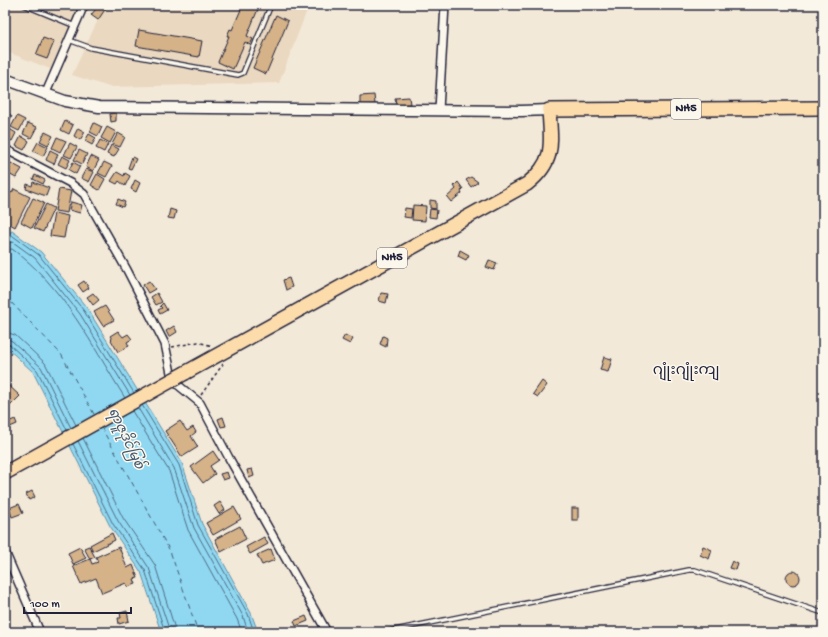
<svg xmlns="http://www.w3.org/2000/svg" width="828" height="637" viewBox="0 0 828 637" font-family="'Gochi Hand','Noto Sans Myanmar',sans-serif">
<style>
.built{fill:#ead8c0}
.water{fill:#90d8f1;stroke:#648fa8}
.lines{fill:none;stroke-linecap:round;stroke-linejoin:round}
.shore{stroke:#4e6b84;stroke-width:1}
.ferry{stroke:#435972;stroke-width:1;stroke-dasharray:5 4;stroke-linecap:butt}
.building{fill:#d5b288;stroke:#22223b}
.lane-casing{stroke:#22223b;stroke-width:6}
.street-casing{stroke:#22223b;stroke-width:10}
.secondary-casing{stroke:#22223b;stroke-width:13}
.highway-casing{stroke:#22223b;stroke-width:16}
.path{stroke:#22223b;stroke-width:1.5;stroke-dasharray:3 3;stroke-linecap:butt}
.lane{stroke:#fbf7ec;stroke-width:3.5}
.street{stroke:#fbf7ec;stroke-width:7}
.secondary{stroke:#fbf7ec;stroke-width:10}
.highway{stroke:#fddcac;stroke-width:13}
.highway-bridge-casing{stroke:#22223b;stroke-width:16;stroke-linecap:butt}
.highway-bridge{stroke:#fddcac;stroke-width:13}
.labels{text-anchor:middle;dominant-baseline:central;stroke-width:3;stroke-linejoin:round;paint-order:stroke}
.shield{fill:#fbf7ec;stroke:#636270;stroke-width:1}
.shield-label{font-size:12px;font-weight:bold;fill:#22223b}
.water-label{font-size:14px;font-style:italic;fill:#435972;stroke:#fbf7ec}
.quarter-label{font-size:15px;fill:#22223b;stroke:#fbf7ec}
</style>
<rect width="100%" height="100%" fill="#f3e9d8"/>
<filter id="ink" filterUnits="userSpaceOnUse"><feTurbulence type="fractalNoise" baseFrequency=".025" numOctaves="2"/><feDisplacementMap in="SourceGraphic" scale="8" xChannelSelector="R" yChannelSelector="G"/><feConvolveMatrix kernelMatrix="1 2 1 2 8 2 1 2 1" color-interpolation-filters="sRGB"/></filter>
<g filter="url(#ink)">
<g class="built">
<polygon points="5,5 80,5 53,70 5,51"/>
<polygon points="105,5 309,5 279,83 109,87 72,75"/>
</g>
<polygon class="water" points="12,231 41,252 87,308 182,463 202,524 251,613 258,632 161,632 141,572 110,526 33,372 5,346 5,235"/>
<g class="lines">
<g class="shore">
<polyline points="5,239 13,236 39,255 84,311 134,393"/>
<polyline points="5,244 13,242 35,258 80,314 130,395"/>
<path d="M5 250 12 249C62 284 93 347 125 398"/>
<polyline points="5,332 15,335 45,363 76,425"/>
<polyline points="5,338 12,341 41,367 71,428"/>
<polyline points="5,343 9,344 37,370 67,430"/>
<polyline points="142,405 179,465 198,525 248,614 254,632"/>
<polyline points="138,408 174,468 194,528 243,616 248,632"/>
<polyline points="132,411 169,471 188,530 237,619 242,632"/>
<polyline points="83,438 123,518 155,565 176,632"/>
<polyline points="78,441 118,521 149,568 170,632"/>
<polyline points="73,444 113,524 145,570 165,632"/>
</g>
<g class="ferry">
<polyline points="5,296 61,354 95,416"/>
<polyline points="101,427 170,551 198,632"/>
</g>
</g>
<g class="building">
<polygon points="99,5 106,8 98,20 91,15"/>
<polygon points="243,5 248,5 258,9 247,36 253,39 250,45 245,42 233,69 218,62 229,36 227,36 230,29 232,30"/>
<polygon points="276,15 288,21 266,74 253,68"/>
<polygon points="139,30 202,41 199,57 136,46"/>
<polygon points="43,38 54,42 47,59 36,55"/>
<polygon points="374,95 375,104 360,105 360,96"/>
<polygon points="409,97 410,104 396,105 395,98"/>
<polygon points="5,111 12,116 7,124 5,123"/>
<polygon points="116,113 116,121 111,122 110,114"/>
<polygon points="17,116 25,120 19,131 11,127"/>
<polygon points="65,121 73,125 69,134 61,130"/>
<polygon points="28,123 37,127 31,138 23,134"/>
<polygon points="94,123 102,127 98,136 90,132"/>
<polygon points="107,127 116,132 110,143 101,138"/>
<polygon points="8,128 16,133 12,141 5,138"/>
<polygon points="78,128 85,132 80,140 74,136"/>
<polygon points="45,132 53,136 48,145 40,141"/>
<polygon points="118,133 125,137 120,147 112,144"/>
<polygon points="89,134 96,138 92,145 85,141"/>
<polygon points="21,136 29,141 24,150 16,146"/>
<polygon points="57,137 66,141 60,152 52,148"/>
<polygon points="100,140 108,144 104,152 96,148"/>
<polygon points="38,142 48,147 43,156 33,151"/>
<polygon points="70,143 77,147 71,158 64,155"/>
<polygon points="111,145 119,149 114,157 107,154"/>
<polygon points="50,150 58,154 54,164 46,160"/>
<polygon points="79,150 87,154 82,164 74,160"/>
<polygon points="62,156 70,160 66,168 58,164"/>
<polygon points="91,156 99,160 93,171 86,167"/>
<polygon points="132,157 136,159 131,169 128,168"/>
<polygon points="7,161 22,169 16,178 5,172"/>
<polygon points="73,162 80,166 76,174 69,170"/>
<polygon points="104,162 112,166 106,177 98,173"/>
<polygon points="86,169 94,172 89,182 81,178"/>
<polygon points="117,172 124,176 125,173 130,176 125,186 119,181 117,184 111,181"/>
<polygon points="97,174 105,179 99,190 91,185"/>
<polygon points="35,175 45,180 43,184 33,179"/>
<polygon points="471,177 478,182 471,187 466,180"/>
<polygon points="135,180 140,183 136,192 131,189"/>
<polygon points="33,182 49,188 46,196 26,189 27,184 32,186"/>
<polygon points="458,182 463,189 461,191 462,193 451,202 447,197 456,189 454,186"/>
<polygon points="14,189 30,197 15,227 10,224 6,232 5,194 7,190 12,193"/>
<polygon points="59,189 71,191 67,213 55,211"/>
<polygon points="33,198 44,203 32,228 21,222"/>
<polygon points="118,199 125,202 123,207 116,204"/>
<polygon points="430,200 436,201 436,209 430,208"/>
<polygon points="71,202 82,205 80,213 69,210"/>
<polygon points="46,204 54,208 43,232 34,228"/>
<polygon points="413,205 426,206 425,221 412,220"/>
<polygon points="405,208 412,209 411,218 404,217"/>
<polygon points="170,209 176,211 174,219 168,218"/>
<polygon points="430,209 437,210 436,218 429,217"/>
<polygon points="54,213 68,216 64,238 50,236"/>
<polygon points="460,250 469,255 466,260 458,256"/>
<polygon points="489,260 497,263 494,270 486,267"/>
<polygon points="289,278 292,287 286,290 283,280"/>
<polygon points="84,281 89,288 83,292 78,285"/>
<polygon points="149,281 155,289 148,293 143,285"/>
<polygon points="93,293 99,300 93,305 87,297"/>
<polygon points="157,293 162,302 156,305 151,297"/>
<polygon points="381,293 388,294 386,303 379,301"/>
<polygon points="163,303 167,310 160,314 158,310 162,308 160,306"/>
<polygon points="105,306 114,320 103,326 94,312"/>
<polygon points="174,326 177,332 169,337 166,331"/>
<polygon points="118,331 123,337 128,334 132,339 127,342 129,346 118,352 111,340 112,339 110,336"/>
<polygon points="345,335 353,339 350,344 342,340"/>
<polygon points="383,336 387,338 386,347 380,344"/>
<polygon points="604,357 612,359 608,372 600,370"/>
<polygon points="542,381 547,385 538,397 533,394"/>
<polygon points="5,382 20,396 5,411"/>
<polygon points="223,417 226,426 221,427 218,419"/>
<polygon points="15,419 17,424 10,427 8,422"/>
<polygon points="180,421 187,431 193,427 196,432 191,436 198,447 182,457 165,431"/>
<polygon points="213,451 219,460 210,466 215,474 203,483 191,467"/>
<polygon points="252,469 254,476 249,478 247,470"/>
<polygon points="227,472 229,478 223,480 220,474"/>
<polygon points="32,491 35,497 29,500 26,494"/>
<polygon points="220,502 225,510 219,514 214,506"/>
<polygon points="19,504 23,513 12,517 9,508"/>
<polygon points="234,507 241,519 213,535 206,523"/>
<rect x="572" y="508" width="6" height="12"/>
<polygon points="240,526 246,539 221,552 215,539"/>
<polygon points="112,533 115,540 93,551 90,545"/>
<polygon points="264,537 268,544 250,554 246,547"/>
<polygon points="89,546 95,557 90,559 84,548"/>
<polygon points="703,546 712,550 709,559 700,555"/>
<polygon points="80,547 86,558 73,564 68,553"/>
<polygon points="119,547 127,568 133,565 138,578 134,579 136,584 128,587 126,583 102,593 96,578 81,584 73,566 90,559 92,564 98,562 96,557"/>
<polygon points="271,549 275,560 262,565 257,555"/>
<polygon points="732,561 738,564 736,570 729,568"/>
<circle cx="793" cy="578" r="7"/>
<polygon points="127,611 129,621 119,624 118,618 121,618 120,613"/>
<polygon points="306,616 308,621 296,626 294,621"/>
</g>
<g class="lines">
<defs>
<g id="lane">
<polyline points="24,5 75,26"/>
<polyline points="69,40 91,48 238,75 243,73 271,5"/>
<polyline points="385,632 689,570 695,570 823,613"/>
</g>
<g id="street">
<polyline points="45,95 84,5"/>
<polyline points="439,110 445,5"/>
<polyline points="5,149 70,183 84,194 127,270 165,344 171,373 178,385 200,403 229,458 327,632"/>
<polyline points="5,552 40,632"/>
</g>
<polyline id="secondary" points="5,79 65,101 99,107 521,111 549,110"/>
<g id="highway">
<path d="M185 373 527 184C556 161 551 143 549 110L823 108"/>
<polyline points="5,473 25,462"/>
</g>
</defs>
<use href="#lane" class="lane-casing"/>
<use href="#street" class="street-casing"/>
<use href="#secondary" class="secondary-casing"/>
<use href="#highway" class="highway-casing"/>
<g class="path">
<polyline points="172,347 198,342 213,346"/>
<polyline points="201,395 223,364"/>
</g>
<use href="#lane" class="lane"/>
<use href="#street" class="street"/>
<use href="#secondary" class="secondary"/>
<use href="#highway" class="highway"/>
<defs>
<polyline id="highway-bridge" points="25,462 185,373"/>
</defs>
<use href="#highway-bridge" class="highway-bridge-casing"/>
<use href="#highway-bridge" class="highway-bridge"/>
</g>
</g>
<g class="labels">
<g class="shield">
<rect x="671" y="99" width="30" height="20" rx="3"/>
<rect x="377" y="248" width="30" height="20" rx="3"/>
</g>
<g class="shield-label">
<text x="686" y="109">NH5</text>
<text x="392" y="258">NH5</text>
</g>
<g class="water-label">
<text transform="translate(125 439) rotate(65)">ရာဇူဒိုင်မြစ်</text>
</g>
<g class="quarter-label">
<text x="686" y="371">ဂျုံးဂျုံးကျ</text>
</g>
</g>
<rect width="828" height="637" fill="none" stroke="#fbf7ec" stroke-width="20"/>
<rect x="10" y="10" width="808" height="617" fill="none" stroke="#22223b" stroke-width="1.5" filter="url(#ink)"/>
<path d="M24 607v6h107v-6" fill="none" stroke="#22223b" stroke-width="2"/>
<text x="30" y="607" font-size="12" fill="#22223b" stroke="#fbf7ec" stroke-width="3" paint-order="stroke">100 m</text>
</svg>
